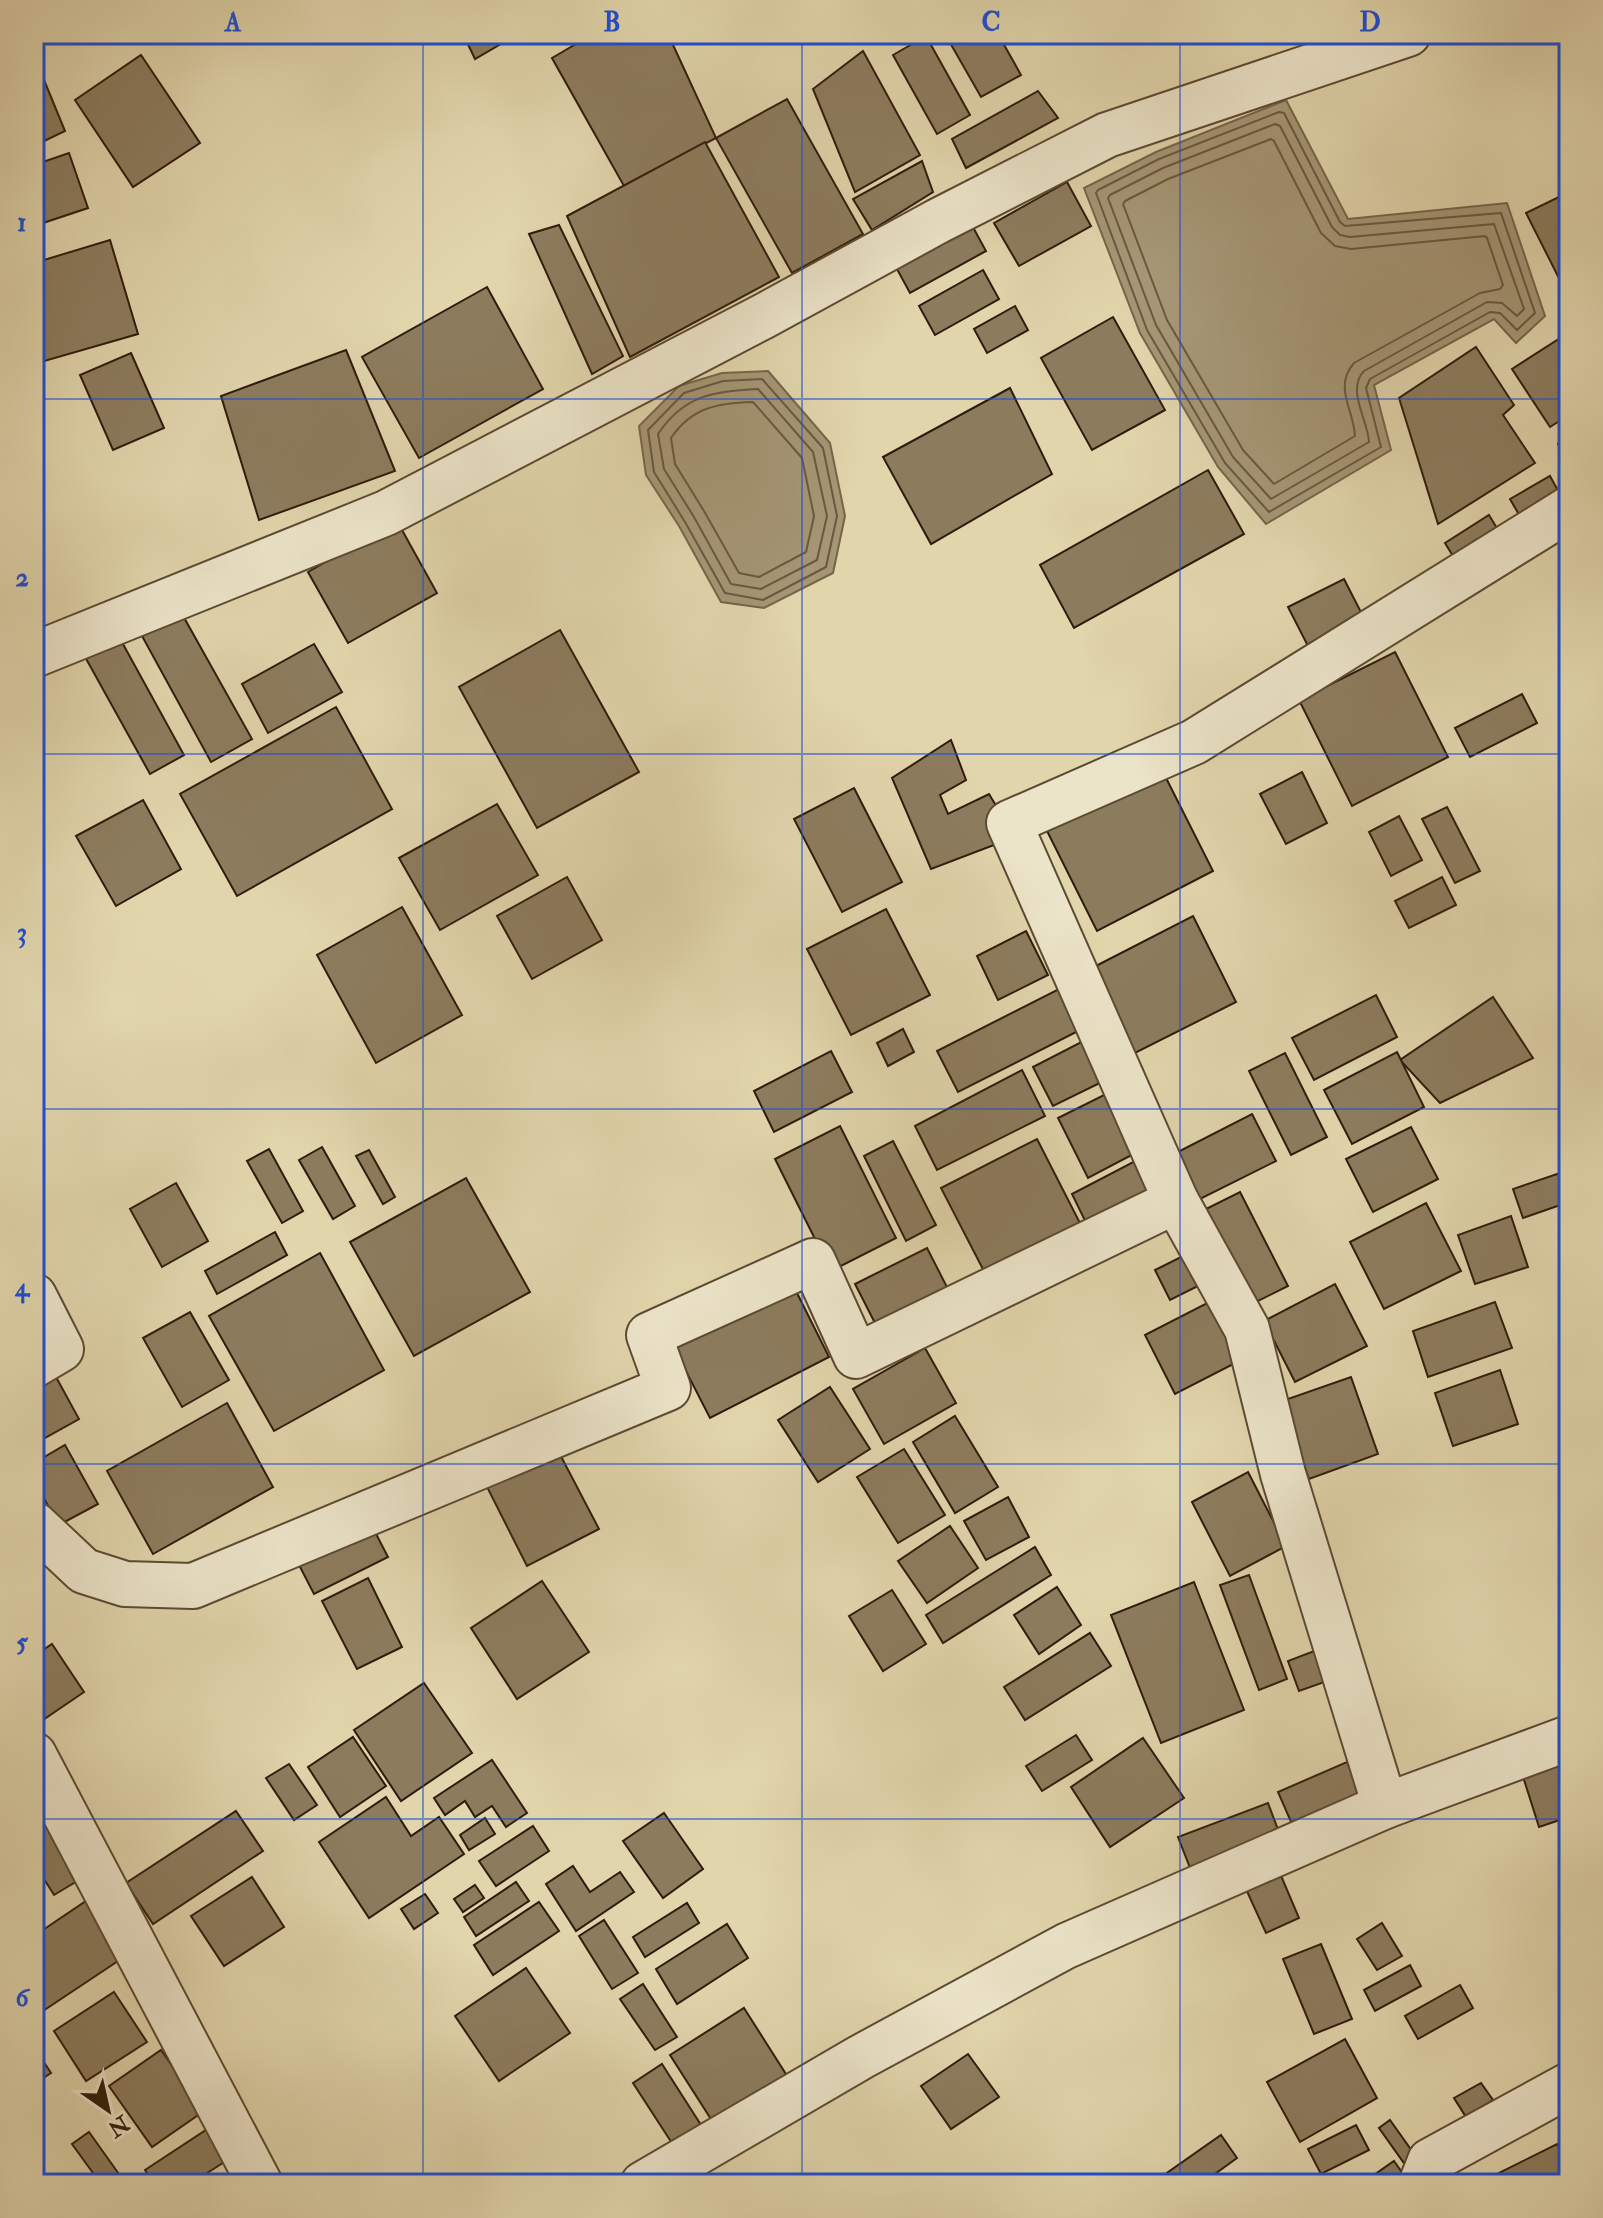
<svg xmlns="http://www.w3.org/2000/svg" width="1603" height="2218" viewBox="0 0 1603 2218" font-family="'IM FELL Double Pica',serif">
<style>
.water{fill:#a59675;stroke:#76654a;stroke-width:2}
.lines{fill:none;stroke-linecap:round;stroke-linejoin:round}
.shore{stroke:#6a583f;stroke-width:2}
.building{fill:#8c7c5e;stroke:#301b09;stroke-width:2}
.minor-casing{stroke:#5c4a32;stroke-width:48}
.minor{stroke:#ece4c9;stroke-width:44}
.grid{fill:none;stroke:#1d4ed8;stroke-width:2;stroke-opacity:0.55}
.neatline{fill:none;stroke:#1d4ed8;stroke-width:3}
.grid-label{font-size:26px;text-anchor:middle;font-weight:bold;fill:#1d4ed8}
</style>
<rect width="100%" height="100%" fill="#e1d5ac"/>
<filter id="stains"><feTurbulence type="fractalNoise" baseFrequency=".0025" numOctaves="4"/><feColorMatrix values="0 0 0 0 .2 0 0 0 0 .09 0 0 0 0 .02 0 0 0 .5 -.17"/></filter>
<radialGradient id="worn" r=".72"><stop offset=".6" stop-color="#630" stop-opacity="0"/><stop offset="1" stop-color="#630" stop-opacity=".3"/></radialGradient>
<g class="water">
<polygon points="1286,100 1348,219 1507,203 1545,316 1516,343 1494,319 1374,385 1391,450 1266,524 1218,467 1140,333 1084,188 1156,152"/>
<polygon points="768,371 830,443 845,516 833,573 764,608 721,602 679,526 646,475 639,426 679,386 722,373"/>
</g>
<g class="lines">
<g class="shore">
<polygon points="1279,112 1284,113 1340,222 1345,226 1501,213 1535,313 1517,330 1500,313 1490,312 1370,379 1366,388 1381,447 1269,512 1225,463 1147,330 1096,193 1098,190 1159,159"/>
<path d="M1275 124 1280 126 1332 227 1340 235 1350 237 1494 224 1524 309 1517 316 1502 303 1487 302 1364 371C1346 390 1368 420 1369 442L1271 499 1233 457 1156 325 1108 198 1110 195 1163 168Z"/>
<path d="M1271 139 1274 141 1321 233 1335 246 1351 249 1485 236 1487 238 1503 285 1500 289 1480 293 1354 363C1333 387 1354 410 1355 436L1274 484 1243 450 1167 320 1123 204 1125 201 1168 179Z"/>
<polygon points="762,379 823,448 837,516 826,567 763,600 725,593 685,522 654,472 648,430 684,393 723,381"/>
<path d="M758 389 813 452 827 516 817 560 761 589 731 584 694 517 664 469 658 434C684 395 714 391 758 389Z"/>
<path d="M753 402 802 458 814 516 806 552 759 577 739 573 704 511 675 464 671 438C692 407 718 403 753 402Z"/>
</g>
</g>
<g class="building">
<polygon points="463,34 518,34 475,59"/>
<polygon points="593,34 668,34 716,138 624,186 552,58"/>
<polygon points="945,34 998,34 1021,75 981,97"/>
<polygon points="926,36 970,115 937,134 893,55"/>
<polygon points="863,51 920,155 855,192 813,89"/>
<polygon points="141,55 200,143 133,187 75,100"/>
<polygon points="37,63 65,131 34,146 34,64"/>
<polygon points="1038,91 1058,118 966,168 952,139"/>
<polygon points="787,99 863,234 792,273 716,138"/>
<polygon points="705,142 779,277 630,357 567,216"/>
<polygon points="69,153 88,208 34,226 34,165"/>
<polygon points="922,161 933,192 872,230 853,199"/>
<polygon points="1067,182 1091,226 1019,266 994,223"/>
<polygon points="1567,193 1569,196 1569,298 1526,213"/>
<polygon points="968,218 986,251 910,293 892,260"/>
<polygon points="559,225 623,356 592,374 529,234"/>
<polygon points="110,240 138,334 34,364 34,263"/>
<polygon points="983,270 999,299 935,335 919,306"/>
<polygon points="487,287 543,389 419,458 362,357"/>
<polygon points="1015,306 1028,330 987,353 974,329"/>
<polygon points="1113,317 1165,410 1092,450 1041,358"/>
<polygon points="1568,333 1569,415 1550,427 1512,369"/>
<polygon points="1476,347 1514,405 1503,415 1535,463 1438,524 1399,398"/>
<polygon points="346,350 395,471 259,520 221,396"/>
<polygon points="131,353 164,428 113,450 80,375"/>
<polygon points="1010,388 1052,474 931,544 883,457"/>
<polygon points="1569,437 1569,464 1558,444"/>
<polygon points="1208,470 1244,534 1074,628 1040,565"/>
<polygon points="1550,476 1562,498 1522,520 1510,499"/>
<polygon points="1489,515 1504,540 1459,566 1445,543"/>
<polygon points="397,521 437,593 348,643 308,572"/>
<polygon points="1344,579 1366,622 1310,650 1288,607"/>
<polygon points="182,614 252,739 211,762 142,636"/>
<polygon points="560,630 639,772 537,828 459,687"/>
<polygon points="118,635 184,755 150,774 84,655"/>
<polygon points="314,644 342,692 268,733 242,684"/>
<polygon points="1395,652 1448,757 1352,806 1299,700"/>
<polygon points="1522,694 1537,723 1470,757 1455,728"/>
<polygon points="336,707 392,809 237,896 180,794"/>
<polygon points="951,740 966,780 940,795 948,814 989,794 1015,837 931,869 892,778"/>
<polygon points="1163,772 1213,871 1097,931 1047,831"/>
<polygon points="1302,772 1327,823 1286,844 1260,794"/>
<polygon points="854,788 902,882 842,912 794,819"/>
<polygon points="143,800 181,869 116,906 76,836"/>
<polygon points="497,804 538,875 440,930 399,858"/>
<polygon points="1447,807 1480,871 1455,883 1422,819"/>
<polygon points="1399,816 1422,860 1391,876 1369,832"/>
<polygon points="567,877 602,940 532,979 497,916"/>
<polygon points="1442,877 1456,905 1409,928 1395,901"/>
<polygon points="402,907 462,1015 376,1063 317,955"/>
<polygon points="886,909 930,995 851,1035 807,949"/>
<polygon points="1193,916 1236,1002 1131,1055 1088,970"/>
<polygon points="1026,931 1048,975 998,1000 977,956"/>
<polygon points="1061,988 1082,1029 958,1092 937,1051"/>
<polygon points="1376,995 1397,1037 1314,1080 1292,1038"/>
<polygon points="1493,997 1533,1058 1440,1103 1400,1060"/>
<polygon points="903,1029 914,1052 888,1066 877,1043"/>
<polygon points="1091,1037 1112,1077 1053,1106 1033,1067"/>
<polygon points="831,1051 852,1092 774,1132 754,1091"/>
<polygon points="1397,1052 1424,1107 1352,1144 1324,1090"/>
<polygon points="1285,1053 1327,1137 1291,1155 1249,1071"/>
<polygon points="1022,1070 1045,1116 937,1170 915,1126"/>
<polygon points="1112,1091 1143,1149 1088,1178 1058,1118"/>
<polygon points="1252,1114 1276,1161 1196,1201 1172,1155"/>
<polygon points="840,1126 896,1238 831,1271 775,1159"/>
<polygon points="1411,1127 1438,1179 1373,1212 1346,1159"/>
<polygon points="1037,1139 1083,1229 987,1277 941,1188"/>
<polygon points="893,1141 936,1225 906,1241 864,1156"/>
<polygon points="322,1147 355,1206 333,1219 299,1160"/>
<polygon points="269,1149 303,1211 282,1223 247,1161"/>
<polygon points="369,1150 395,1197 383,1204 356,1156"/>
<polygon points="1139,1159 1158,1196 1090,1231 1072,1194"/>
<polygon points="1569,1170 1569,1202 1523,1218 1513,1189"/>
<polygon points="466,1178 530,1292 414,1356 350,1242"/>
<polygon points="176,1183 208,1241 162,1267 130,1209"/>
<polygon points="1240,1192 1288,1286 1244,1308 1196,1214"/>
<polygon points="1426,1203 1461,1271 1384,1309 1350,1242"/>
<polygon points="1511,1216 1528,1267 1475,1284 1458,1235"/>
<polygon points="275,1232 287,1255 217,1294 205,1271"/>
<polygon points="927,1248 951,1295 879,1331 855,1284"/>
<polygon points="1197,1249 1212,1279 1170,1300 1155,1270"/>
<polygon points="320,1253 384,1370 274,1431 209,1316"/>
<polygon points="791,1281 829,1357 710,1418 671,1342"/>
<polygon points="1335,1284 1367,1346 1295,1382 1264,1321"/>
<polygon points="1215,1299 1245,1358 1175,1394 1145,1335"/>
<polygon points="1495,1302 1512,1348 1428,1377 1413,1331"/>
<polygon points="190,1312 229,1380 182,1407 143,1338"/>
<polygon points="925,1348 956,1403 884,1444 853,1389"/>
<polygon points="1500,1370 1518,1424 1453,1446 1435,1393"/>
<polygon points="56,1377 79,1419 34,1444 34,1389"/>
<polygon points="1351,1377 1378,1454 1309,1479 1282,1401"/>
<polygon points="830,1387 870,1449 818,1482 778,1420"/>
<polygon points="227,1403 273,1487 153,1554 107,1471"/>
<polygon points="955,1416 998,1487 955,1513 913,1442"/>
<polygon points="554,1443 599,1529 527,1566 483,1479"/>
<polygon points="65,1445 98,1504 59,1525 34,1481 34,1463"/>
<polygon points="904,1449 945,1515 898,1543 857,1477"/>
<polygon points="1248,1472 1286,1546 1230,1576 1192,1502"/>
<polygon points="1008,1497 1029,1537 986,1560 964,1521"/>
<polygon points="950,1526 978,1568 927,1603 898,1561"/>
<polygon points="373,1528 388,1557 314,1594 299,1565"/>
<polygon points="1035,1547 1051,1575 943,1643 926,1615"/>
<polygon points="1569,1557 1569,1578 1563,1559"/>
<polygon points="1249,1575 1287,1679 1259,1690 1220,1585"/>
<polygon points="368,1578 402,1647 357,1669 322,1601"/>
<polygon points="542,1581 589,1652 517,1699 471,1628"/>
<polygon points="1194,1582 1244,1710 1161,1743 1111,1615"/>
<polygon points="1057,1587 1081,1625 1039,1654 1014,1615"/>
<polygon points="892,1590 926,1644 883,1671 849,1616"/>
<polygon points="1090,1633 1111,1666 1025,1720 1004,1687"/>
<polygon points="52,1644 84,1692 34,1726 34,1656"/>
<polygon points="1322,1648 1333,1679 1299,1691 1288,1661"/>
<polygon points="424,1683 472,1753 401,1801 354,1730"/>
<polygon points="1076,1735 1092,1760 1042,1791 1026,1766"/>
<polygon points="353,1737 386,1786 340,1817 308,1767"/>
<polygon points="1143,1738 1184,1798 1110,1847 1071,1787"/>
<polygon points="1569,1748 1569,1817 1539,1827 1519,1764"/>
<polygon points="492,1760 527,1813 506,1827 492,1806 475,1817 465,1801 445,1815 434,1798"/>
<polygon points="1347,1762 1367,1807 1298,1838 1278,1792"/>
<polygon points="289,1764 317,1805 294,1820 266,1778"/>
<polygon points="34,1794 84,1877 54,1895 34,1863"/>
<polygon points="386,1797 411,1836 439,1817 464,1854 369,1918 319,1842"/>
<polygon points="1268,1803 1283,1843 1194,1878 1178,1837"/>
<polygon points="236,1811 263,1851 153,1924 126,1883"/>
<polygon points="664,1813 703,1869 663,1898 623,1841"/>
<polygon points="485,1818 495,1834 469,1850 460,1835"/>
<polygon points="533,1826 549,1851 496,1886 479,1861"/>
<polygon points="573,1866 590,1892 620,1872 634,1892 576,1931 546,1884"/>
<polygon points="1279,1871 1299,1918 1266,1933 1245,1887"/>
<polygon points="252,1877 284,1927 224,1966 191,1916"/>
<polygon points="516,1882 529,1901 476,1936 464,1917"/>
<polygon points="475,1885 484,1898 463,1912 454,1899"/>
<polygon points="425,1894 438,1913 414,1929 401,1909"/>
<polygon points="89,1899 127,1955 34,2017 34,1936"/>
<polygon points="539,1902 559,1931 493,1975 474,1945"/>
<polygon points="687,1903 699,1923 645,1957 633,1937"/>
<polygon points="604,1920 638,1973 612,1989 579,1936"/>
<polygon points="1382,1923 1402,1956 1377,1970 1357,1939"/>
<polygon points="727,1924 748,1958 677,2004 656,1969"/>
<polygon points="1321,1944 1352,2019 1314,2034 1283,1959"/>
<polygon points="1410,1965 1421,1986 1375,2011 1364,1990"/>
<polygon points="526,1968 570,2033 499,2081 455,2016"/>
<polygon points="643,1984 677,2037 655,2050 620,1999"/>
<polygon points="1460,1985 1473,2008 1418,2039 1405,2016"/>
<polygon points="114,1992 147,2042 86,2081 54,2031"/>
<polygon points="744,2008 791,2082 718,2130 670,2055"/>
<polygon points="1345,2039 1377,2098 1300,2142 1267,2082"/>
<polygon points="34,2047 51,2073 34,2084"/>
<polygon points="161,2050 204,2111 152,2147 109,2086"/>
<polygon points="968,2054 999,2097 951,2129 921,2086"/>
<polygon points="662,2064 708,2136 679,2154 633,2083"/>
<polygon points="1481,2083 1493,2100 1466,2117 1454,2098"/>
<polygon points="1390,2120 1422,2165 1411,2173 1379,2128"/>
<polygon points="1356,2125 1369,2150 1321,2174 1308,2149"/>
<polygon points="209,2128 229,2159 190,2184 154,2184 145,2170"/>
<polygon points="89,2132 126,2184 101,2184 72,2144"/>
<polygon points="1221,2135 1237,2158 1201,2184 1171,2184 1164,2175"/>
<polygon points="1557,2144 1569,2168 1569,2184 1477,2184"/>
<polygon points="1394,2161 1410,2184 1361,2184"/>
</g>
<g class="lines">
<defs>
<g id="minor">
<polyline points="34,655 386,513 764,316 938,221 1107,135 1408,34"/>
<polyline points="1176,1201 1247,1329 1283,1474 1385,1806 1569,1738"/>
<polyline points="34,1296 61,1349 34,1365"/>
<polyline points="34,1524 84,1571 125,1584 193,1586 668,1388 649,1335 813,1261 856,1356 1176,1201 1009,823 1194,742 1569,509"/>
<polyline points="34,1755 260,2184"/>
<polyline points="643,2184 861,2057 1066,1946 1385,1806"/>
<polyline points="1421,2184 1430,2161 1569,2085"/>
</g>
</defs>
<use href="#minor" class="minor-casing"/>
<use href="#minor" class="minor"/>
</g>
<path class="grid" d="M423 34V2184M802 34V2184M1180 34V2184M34 399H1569M34 754H1569M34 1109H1569M34 1464H1569M34 1819H1569"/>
<rect width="1603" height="2218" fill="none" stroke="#e1d5ac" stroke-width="88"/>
<g transform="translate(108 2110) rotate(146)" stroke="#ece4c9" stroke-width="6" paint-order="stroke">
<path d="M0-6L14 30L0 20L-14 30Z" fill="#301b09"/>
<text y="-12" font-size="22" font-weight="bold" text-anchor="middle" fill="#301b09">N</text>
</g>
<rect x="44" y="44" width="1515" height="2130" class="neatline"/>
<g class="grid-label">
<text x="233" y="31">A</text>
<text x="612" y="31">B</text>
<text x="991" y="31">C</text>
<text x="1370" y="31">D</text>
<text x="22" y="231">1</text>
<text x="22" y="586">2</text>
<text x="22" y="941">3</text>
<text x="22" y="1296">4</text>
<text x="22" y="1651">5</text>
<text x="22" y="2006">6</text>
</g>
<rect width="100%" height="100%" filter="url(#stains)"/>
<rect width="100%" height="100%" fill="url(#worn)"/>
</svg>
